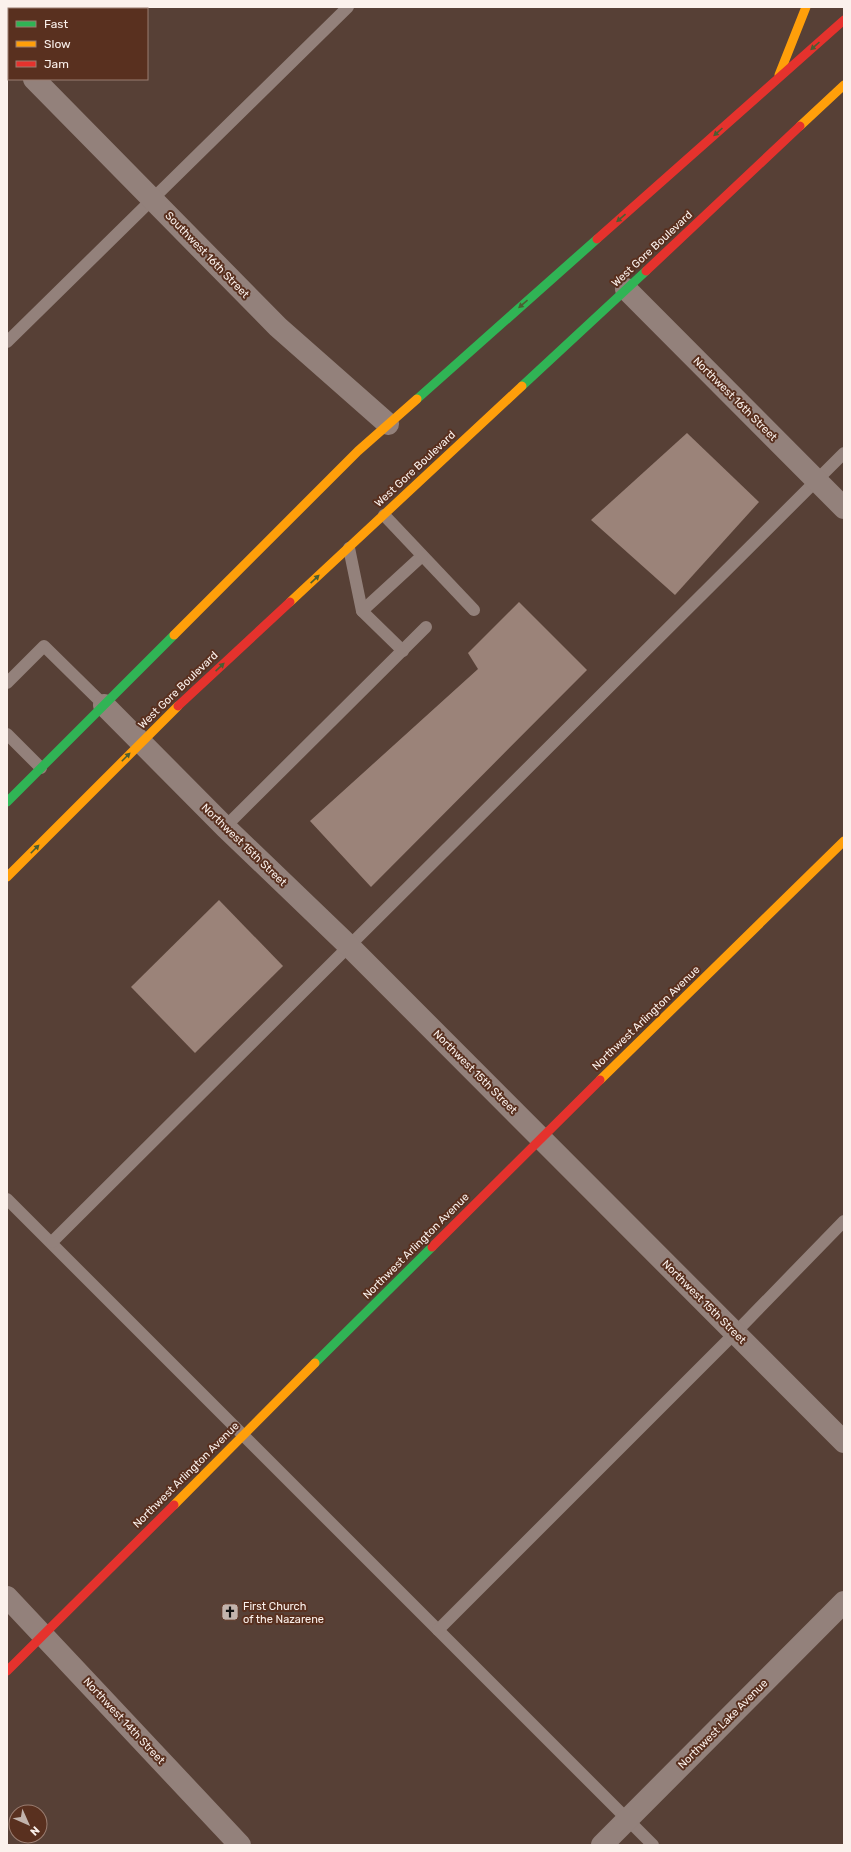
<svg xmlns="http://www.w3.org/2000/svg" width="851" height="1852" viewBox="0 0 851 1852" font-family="Rubik,sans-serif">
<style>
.building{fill:#9b8379}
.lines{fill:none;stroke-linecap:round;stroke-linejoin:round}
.lane{stroke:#93817b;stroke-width:12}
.street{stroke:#93817b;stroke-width:22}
.fast{stroke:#30b455;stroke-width:9}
.slow{stroke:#ff9f0a;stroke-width:9}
.jam{stroke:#e5322d;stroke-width:9}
.oneway{fill:#4b5e32}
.labels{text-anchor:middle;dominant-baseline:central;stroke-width:4;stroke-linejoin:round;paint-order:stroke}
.street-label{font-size:11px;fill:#fbf1ec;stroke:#59301f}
.poi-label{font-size:11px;fill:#fbf1ec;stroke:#59301f;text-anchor:start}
</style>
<rect width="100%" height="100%" fill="#574036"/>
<g class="building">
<polygon points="687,433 759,502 675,595 591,520"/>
<polygon points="519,602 587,670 371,887 310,821 478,669 468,653"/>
<polygon points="219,900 283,966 195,1053 131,987"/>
</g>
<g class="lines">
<g class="lane">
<polyline points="7,342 348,7"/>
<polyline points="384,515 474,610"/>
<polyline points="349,548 362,611"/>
<polyline points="403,651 362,611 422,556"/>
<polyline points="7,683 44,646 104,705"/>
<polyline points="7,734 41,768"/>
<polyline points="225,827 426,627"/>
<polyline points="7,1199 653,1845"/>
<polyline points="52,1242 844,453"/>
<polyline points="438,1630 735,1333 844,1221"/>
</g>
<g class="street">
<polyline points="7,52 9,54"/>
<polyline points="34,79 278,327 388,424"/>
<polyline points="626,289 844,508"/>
<polyline points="104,705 225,827 349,946 844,1442"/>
<polyline points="7,1597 240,1845"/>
<polyline points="602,1845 844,1602"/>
</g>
<g class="fast">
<polyline points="522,386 646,271"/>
<polyline points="417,399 597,239"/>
<polyline points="7,802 174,635"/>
<polyline points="315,1363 432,1247"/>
</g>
<g class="slow">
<polyline points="779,75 806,7"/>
<polyline points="800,126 844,85"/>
<polyline points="290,602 522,386"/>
<polyline points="174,635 358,451 417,399"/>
<polyline points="7,877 178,706"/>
<polyline points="600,1080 844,841"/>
<polyline points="174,1505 315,1363"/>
</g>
<g class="jam">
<polyline points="597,239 844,20"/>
<polyline points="646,271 800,126"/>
<polyline points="178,706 290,602"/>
<polyline points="432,1247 600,1080"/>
<polyline points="7,1671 174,1505"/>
</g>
</g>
<defs><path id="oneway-solid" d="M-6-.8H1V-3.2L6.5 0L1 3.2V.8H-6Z"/></defs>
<g class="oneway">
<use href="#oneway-solid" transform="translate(815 46) rotate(138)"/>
<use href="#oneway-solid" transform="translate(718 132) rotate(138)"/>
<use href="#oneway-solid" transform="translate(621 218) rotate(139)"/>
<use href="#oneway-solid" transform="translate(523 304) rotate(139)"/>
<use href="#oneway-solid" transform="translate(315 579) rotate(-43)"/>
<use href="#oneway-solid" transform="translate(220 667) rotate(-43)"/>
<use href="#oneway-solid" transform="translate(126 757) rotate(-45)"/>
<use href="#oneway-solid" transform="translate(35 849) rotate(-45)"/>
</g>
<defs>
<symbol id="church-square" viewBox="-11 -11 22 22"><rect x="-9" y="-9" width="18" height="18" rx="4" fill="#c2b3ac" stroke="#59301f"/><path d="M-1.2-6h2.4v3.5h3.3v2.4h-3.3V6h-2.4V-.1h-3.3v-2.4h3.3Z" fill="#111"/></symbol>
</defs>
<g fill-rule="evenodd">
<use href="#church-square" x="220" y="1602" width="20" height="20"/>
</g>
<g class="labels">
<g class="street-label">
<text transform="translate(652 249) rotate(-43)">West Gore Boulevard</text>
<text transform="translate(207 255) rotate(46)">Southwest 16th Street</text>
<text transform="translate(735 399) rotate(45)">Northwest 16th Street</text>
<text transform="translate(415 469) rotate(-43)">West Gore Boulevard</text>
<text transform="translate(178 690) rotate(-44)">West Gore Boulevard</text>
<text transform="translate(244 845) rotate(44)">Northwest 15th Street</text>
<text transform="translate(646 1018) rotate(-44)">Northwest Arlington Avenue</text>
<text transform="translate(475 1072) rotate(45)">Northwest 15th Street</text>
<text transform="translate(416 1246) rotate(-45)">Northwest Arlington Avenue</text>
<text transform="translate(704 1302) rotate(45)">Northwest 15th Street</text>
<text transform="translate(186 1475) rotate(-45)">Northwest Arlington Avenue</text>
<text transform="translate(124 1721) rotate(47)">Northwest 14th Street</text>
<text transform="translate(723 1724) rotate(-45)">Northwest Lake Avenue</text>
</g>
<g class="poi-label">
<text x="243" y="1606">First Church<tspan x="243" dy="13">of the Nazarene</tspan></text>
</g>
</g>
<rect width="851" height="1852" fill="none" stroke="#fbf1ec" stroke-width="16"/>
<rect x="8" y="8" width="140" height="72" fill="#59301f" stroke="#9a7d71"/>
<rect x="16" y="21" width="20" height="6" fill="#30b455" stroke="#9a7d71"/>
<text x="44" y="28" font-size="12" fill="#fbf1ec">Fast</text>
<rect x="16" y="41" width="20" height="6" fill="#ff9f0a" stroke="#9a7d71"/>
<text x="44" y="48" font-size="12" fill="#fbf1ec">Slow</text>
<rect x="16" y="61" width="20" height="6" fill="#e5322d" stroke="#9a7d71"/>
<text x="44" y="68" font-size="12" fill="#fbf1ec">Jam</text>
<g transform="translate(28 1824) rotate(135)"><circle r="19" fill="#59301f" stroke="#9a7d71"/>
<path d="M0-3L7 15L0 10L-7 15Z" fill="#c2b3ac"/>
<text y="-6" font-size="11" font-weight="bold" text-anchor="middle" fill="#fbf1ec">N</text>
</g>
</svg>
